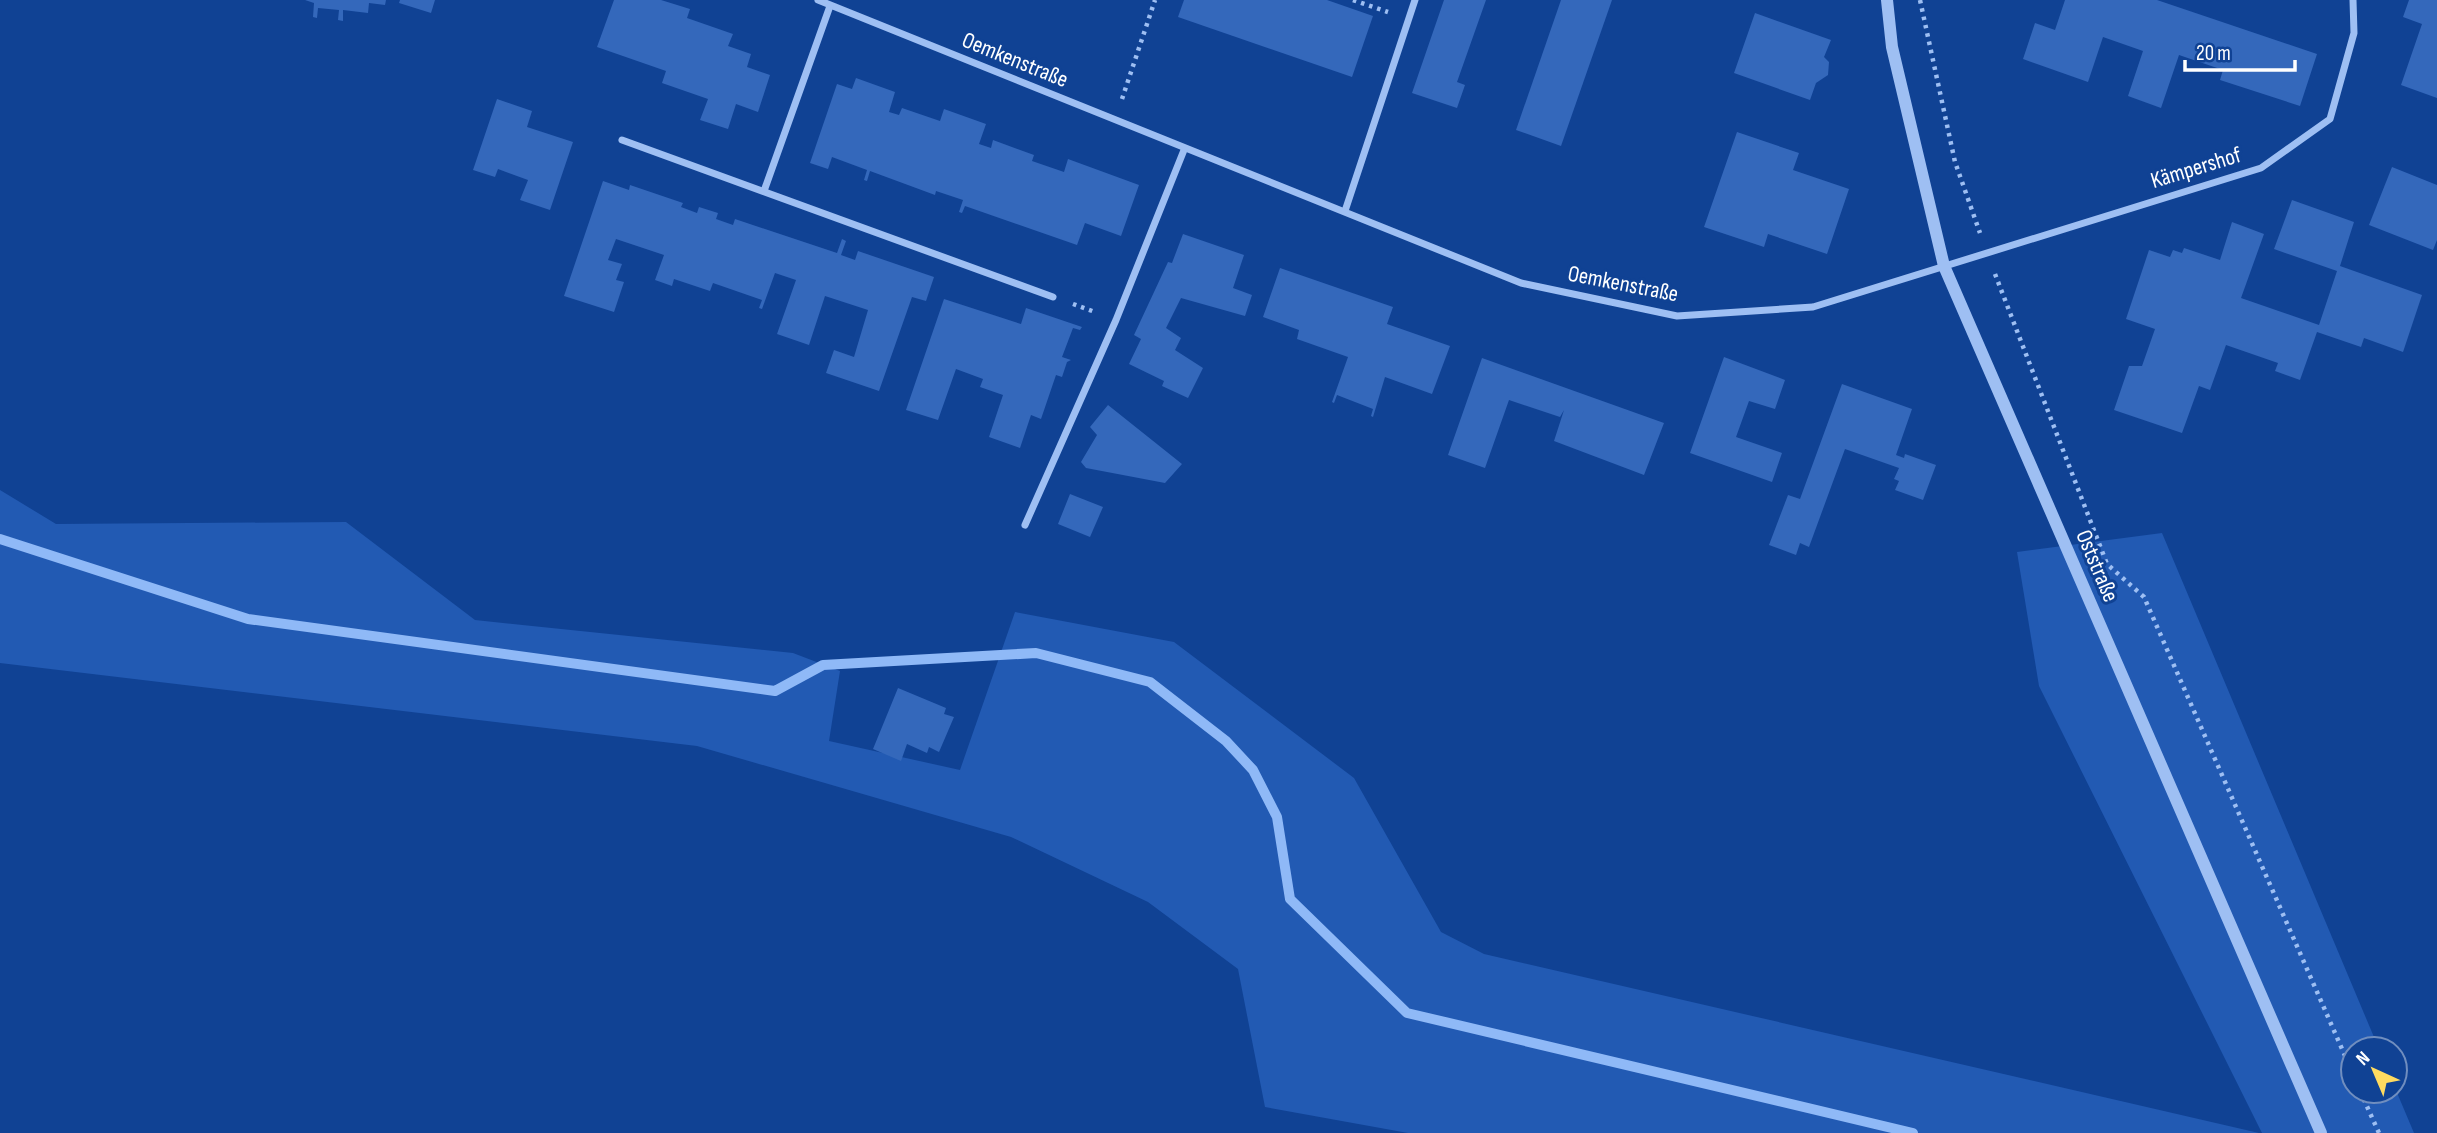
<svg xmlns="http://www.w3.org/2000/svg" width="2437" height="1133" viewBox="0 0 2437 1133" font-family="'Sofia Sans Condensed',sans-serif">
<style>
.green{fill:#225ab3}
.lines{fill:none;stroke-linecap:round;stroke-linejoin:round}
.stream{stroke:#8fb9f7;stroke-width:10}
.building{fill:#3468bb}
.path{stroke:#9ebff3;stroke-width:4.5;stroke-dasharray:3.5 5;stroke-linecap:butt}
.minor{stroke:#9ebff3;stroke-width:7}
.tertiary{stroke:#9ebff3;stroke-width:12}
.labels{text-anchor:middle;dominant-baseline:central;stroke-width:6;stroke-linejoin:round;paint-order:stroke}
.street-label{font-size:23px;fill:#fff;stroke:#104294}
</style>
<rect width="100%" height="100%" fill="#104294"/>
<g class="green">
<polygon points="0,490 56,524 346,522 475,620 793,653 840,671 829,741 960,770 1015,612 1174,642 1354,778 1441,932 1484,954 2259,1133 1408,1133 1265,1107 1238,969 1148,902 1011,837 697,746 0,663"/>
<polygon points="2162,533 2379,1049 2353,1049 2353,1091 2395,1091 2395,1088 2414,1133 2262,1133 2039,686 2017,552"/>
</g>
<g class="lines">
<polyline class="stream" points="0,539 248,619 775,691 823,665 1036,653 1150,682 1226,741 1253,770 1277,817 1290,899 1407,1013 1913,1133"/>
</g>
<g class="building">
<polygon points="305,0 386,0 385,5 369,3 368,13 343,10 343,21 338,20 339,10 318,8 317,18 313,17 314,3"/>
<polygon points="400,0 435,0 431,13 399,3"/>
<polygon points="614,0 661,0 690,9 687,18 733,34 728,46 751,54 747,67 770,75 758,112 736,104 728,129 700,120 708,99 662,83 666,71 597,47"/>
<polygon points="1184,0 1327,0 1373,16 1352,77 1178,17"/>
<polygon points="1444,0 1486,0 1457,82 1465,85 1457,108 1412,93"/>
<polygon points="1561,0 1612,0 1561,146 1516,130"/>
<polygon points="2065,0 2157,0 2317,54 2300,106 2220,80 2223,70 2179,55 2161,108 2128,96 2143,51 2103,37 2088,82 2023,59 2035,23 2055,30"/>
<polygon points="2409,0 2437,0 2437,98 2401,85 2422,24 2403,17"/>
<polygon points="1755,13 1831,40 1824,57 1829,62 1828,75 1816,83 1810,100 1734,73"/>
<polygon points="856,78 895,92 889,112 899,115 902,108 940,121 944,109 986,124 979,144 991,148 993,140 1034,155 1032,161 1064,172 1068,159 1139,185 1121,236 1085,223 1077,245 965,206 962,213 959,212 963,200 936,191 935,195 870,171 867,181 864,180 867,170 832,157 828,169 810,163 837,84 852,89"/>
<polygon points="497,99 532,111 527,127 573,142 550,210 520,200 528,180 498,169 495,177 473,170"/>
<polygon points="1737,132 1799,153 1793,170 1849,189 1827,254 1768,234 1764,247 1704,227"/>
<polygon points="2392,167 2437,185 2437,240 2433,250 2369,225"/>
<polygon points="603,181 629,190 630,185 683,203 681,207 697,213 699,207 718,213 716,219 733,225 735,219 837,253 842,239 846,241 841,255 855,260 858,251 934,277 926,301 912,297 879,391 826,373 834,350 854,357 868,310 825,296 809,345 777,334 796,280 775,273 762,309 759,308 762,300 713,283 710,291 674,279 672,286 655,280 664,255 616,239 608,260 622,264 616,280 624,282 614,312 564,296"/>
<polygon points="2292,200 2354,222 2340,266 2422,295 2403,352 2364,338 2361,347 2317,332 2300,380 2275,371 2278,363 2226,345 2210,390 2199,386 2182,433 2114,410 2129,366 2142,366 2155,329 2126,319 2149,250 2170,257 2173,250 2182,253 2184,248 2220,260 2232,222 2264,234 2241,298 2319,325 2337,271 2274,249"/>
<polygon points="1183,234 1244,255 1233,288 1252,295 1245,316 1181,298 1166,328 1181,338 1175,350 1203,368 1188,398 1162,386 1164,381 1129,364 1141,339 1134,335 1168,262 1172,263"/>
<polygon points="1280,268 1393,307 1387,324 1450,346 1432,394 1385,377 1373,417 1371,416 1373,409 1337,395 1334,403 1332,402 1348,357 1297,339 1299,330 1263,317"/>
<polygon points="944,299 1021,324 1026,308 1082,327 1080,330 1073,328 1062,357 1071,360 1067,362 1062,377 1056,375 1041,419 1031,415 1020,448 989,437 1003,395 980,387 983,379 956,369 938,420 906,410"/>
<polygon points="1724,357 1785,380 1775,409 1749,401 1736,437 1782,453 1772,482 1690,453"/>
<polygon points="1482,358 1664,423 1644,475 1554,441 1564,410 1560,417 1509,400 1485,468 1448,455"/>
<polygon points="1842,384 1912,409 1896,455 1904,458 1905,454 1936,465 1923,500 1895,490 1899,481 1894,479 1899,468 1845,449 1809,547 1800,543 1796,555 1769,545 1788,495 1800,499"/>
<polygon points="1108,405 1182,464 1165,483 1086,468 1081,462 1097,435 1090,427"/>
<polygon points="1070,494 1103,507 1090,537 1058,524"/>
<polygon points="898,688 946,708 944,714 954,717 939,752 929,747 927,753 907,744 901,761 873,749"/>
</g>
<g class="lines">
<g class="path">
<polyline points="1353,0 1388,12"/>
<polyline points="1920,0 1955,162 1980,233"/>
<polyline points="1122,99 1155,0"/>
<polyline points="1995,274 2107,564 2144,597 2353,1074"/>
<polyline points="1073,304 1095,312"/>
<polyline points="2360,1091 2379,1133"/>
</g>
<g class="minor">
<polyline points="818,0 1521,283 1677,316 1813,307 2261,168 2330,119 2354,33 2353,0"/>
<polyline points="622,140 1053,297"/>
<polyline points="764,191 830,6"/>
<polyline points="1345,211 1415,0"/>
<polyline points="1025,525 1116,320 1184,150"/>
</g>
<polyline class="tertiary" points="1887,0 1892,47 1944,266 2321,1133"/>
</g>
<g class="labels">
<g class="street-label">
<text transform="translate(1015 60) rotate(22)">Oemkenstraße</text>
<text transform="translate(2196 168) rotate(-17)">Kämpershof</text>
<text transform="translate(1623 284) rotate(11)">Oemkenstraße</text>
<text transform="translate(2097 566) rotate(67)">Oststraße</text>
</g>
</g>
<g transform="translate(2374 1070) rotate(316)"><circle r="33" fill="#104294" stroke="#708ebf" stroke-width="2"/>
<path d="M0-5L12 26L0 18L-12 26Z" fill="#ffdb60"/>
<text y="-10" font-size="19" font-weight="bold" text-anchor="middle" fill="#ffffff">N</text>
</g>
<path d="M2185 60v10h110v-10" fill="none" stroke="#ffffff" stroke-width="3.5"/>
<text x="2196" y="60" font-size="21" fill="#ffffff" stroke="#104294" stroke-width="5" paint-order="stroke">20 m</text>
</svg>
